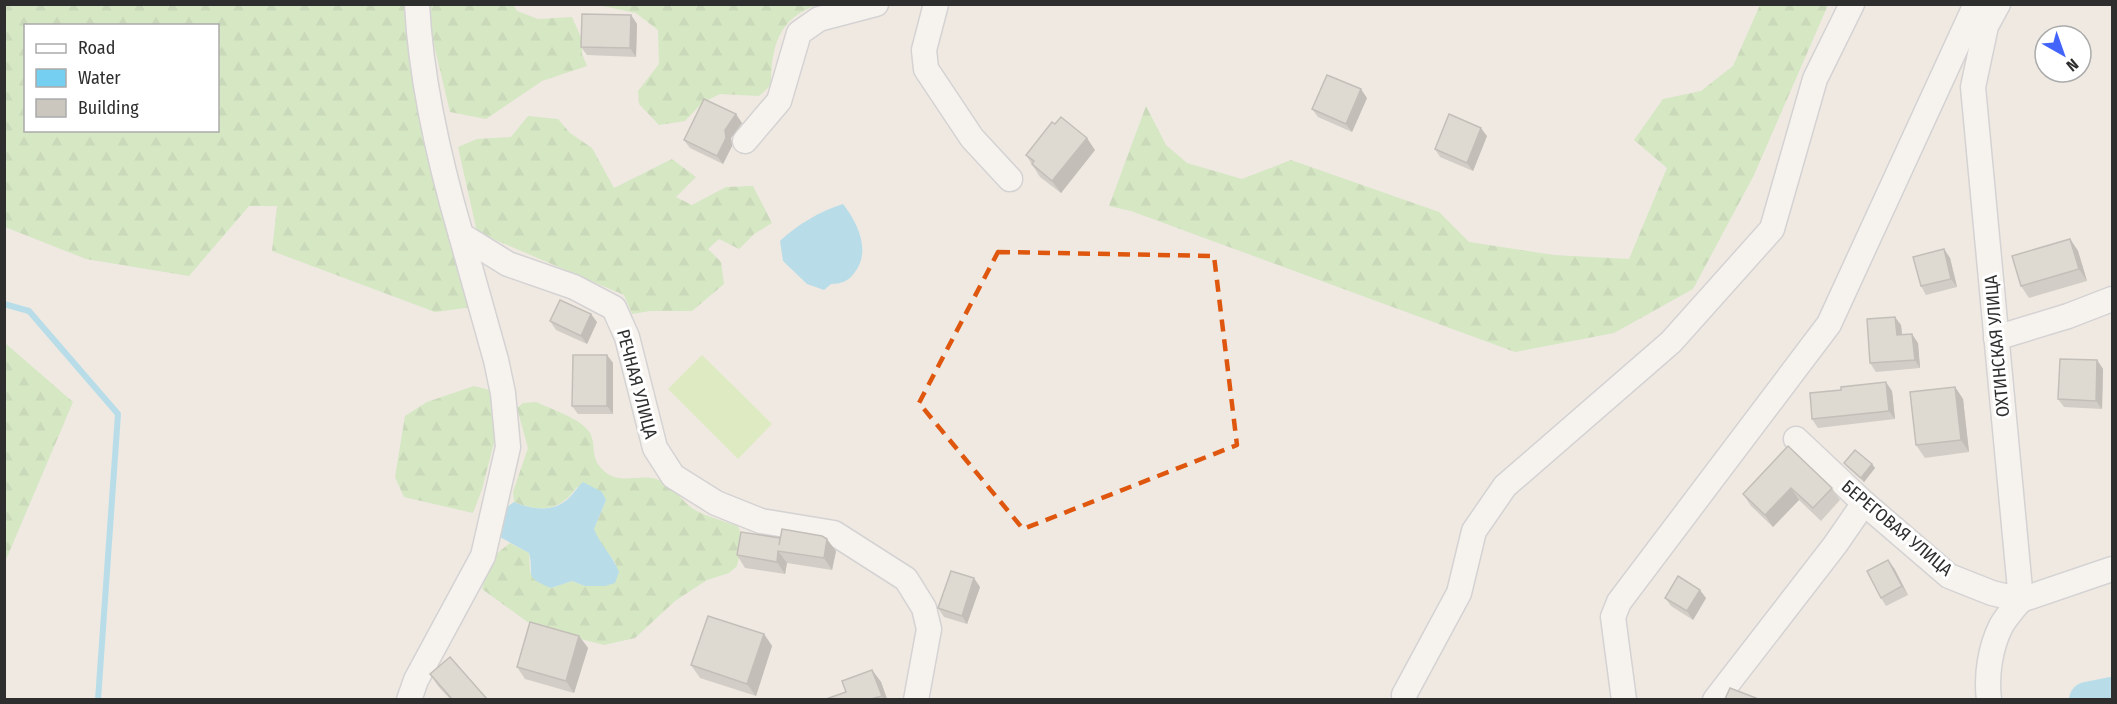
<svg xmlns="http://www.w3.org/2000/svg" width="2117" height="704" viewBox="0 0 2117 704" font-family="'Fira Sans Condensed',sans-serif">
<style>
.forest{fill:url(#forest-firs);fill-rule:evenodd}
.pitch{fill:#c9ec9a}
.water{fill:#75cff0}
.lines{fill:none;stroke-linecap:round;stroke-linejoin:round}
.stream{stroke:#75cff0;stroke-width:6}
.river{stroke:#75cff0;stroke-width:36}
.minor-casing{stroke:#b4b7c1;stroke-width:27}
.minor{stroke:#fff;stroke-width:24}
.wall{fill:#afaba4}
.shaded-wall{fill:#8e8b86}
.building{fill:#cbc7bf;stroke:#8e8b86;stroke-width:1.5}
.marked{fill:none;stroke:#df570e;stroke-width:4.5;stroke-dasharray:12 8;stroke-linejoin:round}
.labels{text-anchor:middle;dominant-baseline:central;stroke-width:6;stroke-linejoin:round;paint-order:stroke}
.street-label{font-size:18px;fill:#2e2e2e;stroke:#fff}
</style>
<defs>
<pattern id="forest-firs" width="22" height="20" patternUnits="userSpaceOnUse" patternTransform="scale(1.5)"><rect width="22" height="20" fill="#b6e59e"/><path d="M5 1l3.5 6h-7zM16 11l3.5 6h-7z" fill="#9dc588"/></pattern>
</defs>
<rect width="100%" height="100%" fill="#efe9e1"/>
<g class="forest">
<path d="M4 5H404L433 169 473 307 435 312 272 251 277 206H249L189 276 86 259 5 227ZM26 26H218V130H26Z"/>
<polygon points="429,5 513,5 517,11 538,19 572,17 582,40 582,54 587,66 542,81 486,119 450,112 431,32"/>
<path d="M598 5H817C778 18 771 48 771 85L759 96 720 94 702 103 685 121 659 125 639 104 638 91 659 64 658 30 636 13Z"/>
<polygon points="1760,5 1828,5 1754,175 1693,289 1614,333 1515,352 1131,211 1109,206 1146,106 1166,145 1187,163 1242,179 1291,160 1439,212 1469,242 1554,255 1629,259 1667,168 1634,140 1663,99 1701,91 1733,66"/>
<polygon points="528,116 558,119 570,133 592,148 614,188 672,159 696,177 676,197 692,205 726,187 753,186 772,223 754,234 739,249 719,239 708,249 721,262 724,284 692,311 650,311 632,314 624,295 477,232 458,147 477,139 511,137"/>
<polygon points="5,343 73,402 5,562"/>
<polygon points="474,386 493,391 495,439 482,489 473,513 404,497 395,477 405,416 427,402"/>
<path d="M536 402C551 409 582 419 590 433 597 447 589 457 604 471 619 485 638 474 656 479 673 483 681 502 695 510 707 517 724 521 738 526L743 540 737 566 729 573 707 580 675 601 635 638 604 645 561 634 529 623 482 589 491 558 510 543 529 553 530 573 551 588 572 581 585 586 616 564 598 539 594 529 606 500 577 487C560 511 541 513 514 502L513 492 528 448 517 408 523 403Z"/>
</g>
<polygon class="pitch" points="702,355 772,424 738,459 668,389"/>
<g class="water">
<path d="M843 204C858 223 871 251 855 272 849 281 841 284 831 284L824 290 807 284 783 261 780 241C797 225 820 211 843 204Z"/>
<path d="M583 482 602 492 606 500 594 529C600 545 613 556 619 572L615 583 605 586H585L572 581 551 588C522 576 535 576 529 553L500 537 497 529 507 507 514 502C533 510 554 513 570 497 575 492 578 486 583 482Z"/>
</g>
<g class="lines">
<polyline class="stream" points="4,304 29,311 118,414 98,700"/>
<polyline class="river" points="2087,700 2112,695"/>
<defs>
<g id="minor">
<path d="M417 4C421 82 439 160 461 235L508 264 574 287 614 308 627 337 655 448 673 476 716 503 761 521 834 533 906 579 924 608 929 629 916 700"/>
<polyline points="936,4 924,50 926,69 972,138 1010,179"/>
<polyline points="745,141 779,101 799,33 819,19 876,4"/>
<polyline points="1996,338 2068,316 2112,299"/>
<polyline points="1796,439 1864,503 1949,576 1992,593 2021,600 2112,569"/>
<polyline points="1404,695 1459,593 1474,531 1505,486 1671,342 1772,229 1815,79 1852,4"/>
<polyline points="409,700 416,680 483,556 508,447 503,393 496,360 461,235"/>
<polyline points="1624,700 1613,617 1619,602 1829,324 1976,4"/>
<polyline points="1715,700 1835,545 1864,503"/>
<path d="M1989 700C1986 676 1990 648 2001 626 2006 617 2014 608 2021 600L1973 87 1986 26 1998 4"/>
</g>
</defs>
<use href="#minor" class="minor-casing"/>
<use href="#minor" class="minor"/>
</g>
<g class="wall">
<polygon points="631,15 637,24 636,57 587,55 581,47"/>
<polygon points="1367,98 1352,132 1318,117 1312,109"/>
<polygon points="742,123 731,138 732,146 723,164 690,148 684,140"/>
<polygon points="1487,136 1473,171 1440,157 1435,149"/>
<polygon points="1095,150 1061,193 1040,177 1026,155"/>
<polygon points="2070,239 2078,251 2087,281 2029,298 2021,286"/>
<polygon points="1944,249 1950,258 1957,287 1926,295 1921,286"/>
<polygon points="550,321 597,322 587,344 556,330"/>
<polygon points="1901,325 1902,335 1918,343 1920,368 1876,372 1870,363"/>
<polygon points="607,355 613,363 613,414 578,414 572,406"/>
<polygon points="2097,360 2103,369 2102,409 2064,407 2058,399"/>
<polygon points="1955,387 1963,399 1969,452 1925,458 1916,445"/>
<polygon points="1841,390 1892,391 1895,419 1818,428 1812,419"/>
<polygon points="1788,446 1832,488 1840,500 1821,521 1799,500 1773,527 1751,506 1743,494"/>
<polygon points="1844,463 1872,464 1875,468 1864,482 1847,467"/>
<polygon points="780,538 836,551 832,570 787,563 785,574 745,568 737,555"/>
<polygon points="1894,568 1908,595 1886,606 1881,598"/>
<polygon points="980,587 967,624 944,617 938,608"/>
<polygon points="1665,598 1706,598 1693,620 1671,606"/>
<polygon points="764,634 772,646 756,696 700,678 691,665"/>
<polygon points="579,636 588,648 574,693 525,679 517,667"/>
<polygon points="872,670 881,682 887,699 826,699 846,692"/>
<polygon points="430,674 487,699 450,699 438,686"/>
</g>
<g class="shaded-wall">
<polygon points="631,15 637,24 636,57 630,48"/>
<polygon points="1361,89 1367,98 1352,132 1346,124"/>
<polygon points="736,114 742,123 731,138 732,146 723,164 717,156 725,130"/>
<polygon points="1481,128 1487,136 1473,171 1467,163"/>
<polygon points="1087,138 1095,150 1061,193 1052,181"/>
<polygon points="2070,239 2078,251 2087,281 2079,269"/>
<polygon points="1944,249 1950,258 1957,287 1951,279"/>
<polygon points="591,314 597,322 587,344 581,336"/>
<polygon points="1895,317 1901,325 1903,344 1897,335"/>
<polygon points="1912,334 1918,343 1920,368 1915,360"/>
<polygon points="607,355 613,363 613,414 607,406"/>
<polygon points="2097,360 2103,369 2102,409 2096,401"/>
<polygon points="1886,382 1892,391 1895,419 1889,411"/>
<polygon points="1955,387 1963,399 1969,452 1961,440"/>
<polygon points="1872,464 1875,468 1864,482 1861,478"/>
<polygon points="1791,488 1799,500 1773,527 1765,515"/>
<polygon points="827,539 836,551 832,570 824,558"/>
<polygon points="778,551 787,563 785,574 777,562"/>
<polygon points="1888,560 1894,568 1908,595 1902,586"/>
<polygon points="974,578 980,587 967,624 962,616"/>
<polygon points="1700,590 1706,598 1693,620 1687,611"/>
<polygon points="764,634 772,646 756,696 747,684"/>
<polygon points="579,636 588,648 574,693 566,681"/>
<polygon points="872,670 881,682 887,699 884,699 882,696"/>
</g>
<g class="building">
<polygon points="582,14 631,15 630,48 581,47"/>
<polygon points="1327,75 1361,89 1346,124 1312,109"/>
<polygon points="704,99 736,114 725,130 726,138 717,156 684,140"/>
<polygon points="1449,114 1481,128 1467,163 1435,149"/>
<polygon points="1061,117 1087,138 1052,181 1032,164 1034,161 1026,155 1052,122 1055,124"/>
<polygon points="2070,239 2079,269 2021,286 2012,256"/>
<polygon points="1944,249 1951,279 1921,286 1913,257"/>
<polygon points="560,300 591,314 581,336 550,321"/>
<polygon points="1895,317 1897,335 1912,334 1915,360 1870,363 1867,319"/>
<polygon points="573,355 607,355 607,406 572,406"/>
<polygon points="2060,359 2097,360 2096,401 2058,399"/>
<polygon points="1886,382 1889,411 1812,419 1810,393 1841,390 1841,387"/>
<polygon points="1955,387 1961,440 1916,445 1910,392"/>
<polygon points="1788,446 1832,488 1813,508 1791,488 1765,515 1743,494"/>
<polygon points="1855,450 1872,464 1861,478 1844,463"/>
<polygon points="782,529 822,536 827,539 824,558 778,551 777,562 737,555 741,532 780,538 779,545"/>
<polygon points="1888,560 1902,586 1881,598 1867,571"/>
<polygon points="951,571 974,578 962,616 938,608"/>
<polygon points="1678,576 1700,590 1687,611 1665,598"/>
<polygon points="708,616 764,634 747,684 691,665"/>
<polygon points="530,622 579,636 566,681 517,667"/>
<polygon points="450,657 487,699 452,699 430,674"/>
<polygon points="872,670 882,696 871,699 826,699 846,692 842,681"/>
<polygon points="1730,688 1756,698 1755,699 1725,699"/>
</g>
<path d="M0 0H2117V704H0ZM998 252 1214 256 1237 445 1023 529 919 403Z" fill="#efe9e1" fill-opacity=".55" fill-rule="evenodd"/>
<path class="marked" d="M998 252 1214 256 1237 445 1023 529 919 403Z"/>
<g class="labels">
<g class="street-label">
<text transform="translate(1997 346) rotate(-95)">ОХТИНСКАЯ УЛИЦА</text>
<text transform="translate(637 384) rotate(75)">РЕЧНАЯ УЛИЦА</text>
<text transform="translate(1897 528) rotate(40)">БЕРЕГОВАЯ УЛИЦА</text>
</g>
</g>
<rect width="2117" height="704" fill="none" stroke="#2e2e2e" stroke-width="12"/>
<rect x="24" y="24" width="195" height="108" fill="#ffffff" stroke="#ababab" stroke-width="1.5"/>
<rect x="36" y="44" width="30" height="9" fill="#ffffff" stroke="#ababab" stroke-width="1.5"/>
<text x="78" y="54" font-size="18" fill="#2e2e2e">Road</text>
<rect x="36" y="69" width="30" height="18" fill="#75cff0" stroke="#ababab" stroke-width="1.5"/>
<text x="78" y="84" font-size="18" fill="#2e2e2e">Water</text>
<rect x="36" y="99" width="30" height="18" fill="#cbc7bf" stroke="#ababab" stroke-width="1.5"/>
<text x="78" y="114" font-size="18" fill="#2e2e2e">Building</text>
<g transform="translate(2063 54) rotate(140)"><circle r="28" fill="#ffffff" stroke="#ababab" stroke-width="1.5"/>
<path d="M0-4.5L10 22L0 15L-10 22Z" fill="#4264fb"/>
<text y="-9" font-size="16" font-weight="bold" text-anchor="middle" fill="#2e2e2e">N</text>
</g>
</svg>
